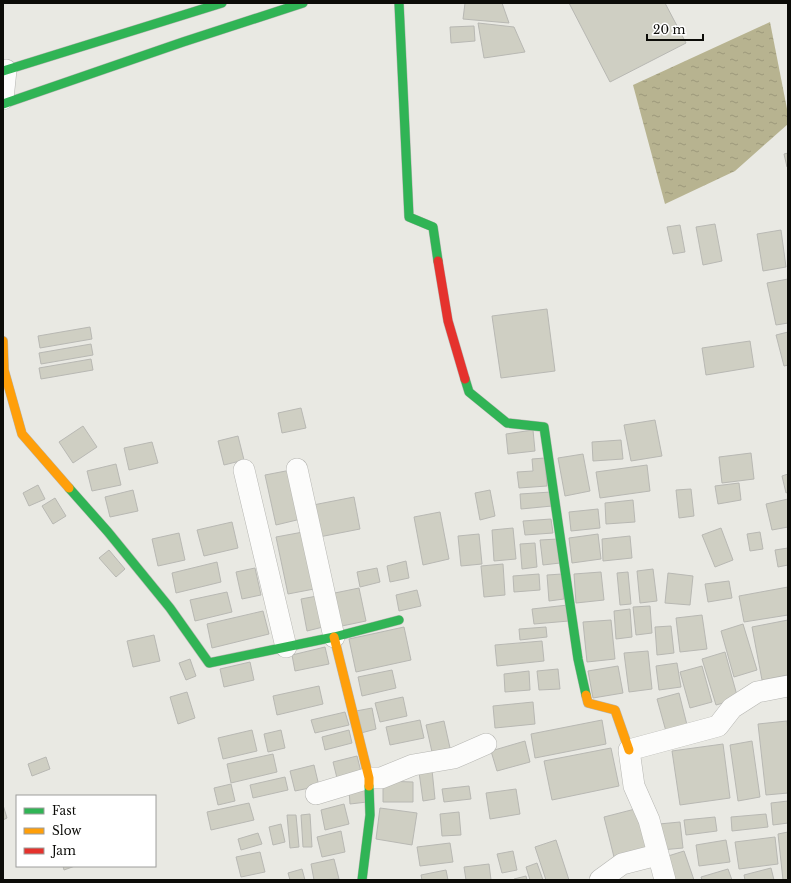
<svg xmlns="http://www.w3.org/2000/svg" width="791" height="883" viewBox="0 0 791 883" font-family="'Libre Baskerville',serif">
<style>
.water{fill:url(#water-ripples)}
.building{fill:#cfcfc3;stroke:#b8b8b3}
.lines{fill:none;stroke-linecap:round;stroke-linejoin:round}
.street-casing{stroke:#b6b6b2;stroke-width:22}
.fast-casing{stroke:#b6b6b2;stroke-width:10}
.slow-casing{stroke:#b6b6b2;stroke-width:10}
.jam-casing{stroke:#b6b6b2;stroke-width:10}
.street{stroke:#fcfcfb;stroke-width:21}
.fast{stroke:#30b455;stroke-width:9}
.slow{stroke:#ff9f0a;stroke-width:9}
.jam{stroke:#e5322d;stroke-width:9}
</style>
<defs>
<pattern id="water-ripples" width="26" height="14" patternUnits="userSpaceOnUse"><rect width="26" height="14" fill="#b7b390"/><path d="M2 4q2-2 4 0t4 0M15 11q2-2 4 0t4 0" fill="none" stroke="#9c997b"/></pattern>
</defs>
<rect width="100%" height="100%" fill="#e9e9e3"/>
<polygon class="water" points="770,22 788,114 788,124 735,171 665,204 633,85"/>
<g class="building">
<polygon points="465,3 502,3 509,23 463,19"/>
<polygon points="569,3 665,3 686,43 610,82"/>
<polygon points="478,23 514,27 525,52 484,58"/>
<polygon points="474,26 475,41 451,43 450,27"/>
<polygon points="788,153 788,167 787,167 784,154"/>
<polygon points="715,224 722,261 703,265 696,227"/>
<polygon points="680,225 685,252 673,254 667,227"/>
<polygon points="781,230 786,267 763,271 757,234"/>
<polygon points="788,279 788,323 776,325 767,283"/>
<polygon points="547,309 555,371 501,378 492,316"/>
<polygon points="90,327 92,339 40,348 38,336"/>
<polygon points="788,332 788,365 784,366 776,335"/>
<polygon points="750,341 754,367 706,375 702,348"/>
<polygon points="91,344 93,355 41,364 39,353"/>
<polygon points="91,359 93,370 41,379 39,368"/>
<polygon points="301,408 306,428 282,433 278,413"/>
<polygon points="655,420 662,456 631,461 624,425"/>
<polygon points="83,426 97,447 73,463 59,442"/>
<polygon points="533,430 535,451 508,454 506,434"/>
<polygon points="238,436 244,460 224,465 218,441"/>
<polygon points="621,440 623,459 593,461 592,442"/>
<polygon points="152,442 158,463 129,470 124,448"/>
<polygon points="751,453 754,479 722,483 719,457"/>
<polygon points="583,454 590,491 565,496 558,458"/>
<polygon points="545,458 547,486 519,488 517,472 533,471 532,459"/>
<polygon points="116,464 121,485 92,491 87,471"/>
<polygon points="647,465 650,491 600,498 596,472"/>
<polygon points="291,470 301,519 276,525 265,475"/>
<polygon points="788,474 788,492 786,493 782,476"/>
<polygon points="739,483 741,500 718,504 715,486"/>
<polygon points="38,485 45,499 29,506 23,493"/>
<polygon points="691,489 694,516 679,518 676,490"/>
<polygon points="133,490 138,511 110,517 105,497"/>
<polygon points="490,490 495,516 480,520 475,493"/>
<polygon points="551,492 552,506 521,509 520,494"/>
<polygon points="354,497 360,529 314,538 308,506"/>
<polygon points="55,498 66,516 53,524 42,506"/>
<polygon points="788,499 788,527 772,530 766,504"/>
<polygon points="633,500 635,522 606,524 605,503"/>
<polygon points="598,509 600,528 571,531 569,512"/>
<polygon points="440,512 449,559 423,565 414,517"/>
<polygon points="551,519 553,533 525,535 523,521"/>
<polygon points="232,522 238,548 204,556 197,530"/>
<polygon points="513,528 516,559 494,561 492,530"/>
<polygon points="721,528 733,560 715,567 702,535"/>
<polygon points="303,532 314,589 288,594 276,537"/>
<polygon points="760,532 763,549 750,551 747,534"/>
<polygon points="179,533 185,560 158,566 152,539"/>
<polygon points="479,534 482,564 461,566 458,536"/>
<polygon points="598,534 601,559 572,563 569,538"/>
<polygon points="630,536 632,558 603,561 602,539"/>
<polygon points="558,539 560,563 543,565 540,540"/>
<polygon points="535,543 537,567 522,569 520,544"/>
<polygon points="788,548 788,565 778,567 775,550"/>
<polygon points="109,550 125,569 116,577 99,558"/>
<polygon points="406,561 409,578 390,582 387,566"/>
<polygon points="217,562 221,582 176,593 172,573"/>
<polygon points="503,564 505,595 484,597 481,566"/>
<polygon points="255,568 261,595 242,599 236,572"/>
<polygon points="377,568 380,582 360,587 357,572"/>
<polygon points="653,569 657,601 640,603 637,571"/>
<polygon points="601,572 604,600 576,603 574,574"/>
<polygon points="628,572 631,604 620,605 617,573"/>
<polygon points="668,573 693,576 690,605 665,603"/>
<polygon points="539,574 540,590 514,592 513,576"/>
<polygon points="562,574 564,599 549,601 547,575"/>
<polygon points="729,581 732,598 708,602 705,584"/>
<polygon points="788,587 788,615 744,622 739,596"/>
<polygon points="359,588 366,621 337,627 330,594"/>
<polygon points="417,590 421,606 399,611 396,595"/>
<polygon points="227,592 232,612 195,621 190,600"/>
<polygon points="317,596 323,627 307,631 301,599"/>
<polygon points="568,605 569,621 534,624 532,609"/>
<polygon points="650,606 652,633 636,635 633,607"/>
<polygon points="630,609 632,637 616,639 614,611"/>
<polygon points="263,611 269,634 212,648 207,624"/>
<polygon points="702,615 707,649 680,652 676,618"/>
<polygon points="611,620 615,659 587,662 583,622"/>
<polygon points="788,620 788,675 762,680 752,627"/>
<polygon points="743,624 757,670 734,677 721,631"/>
<polygon points="671,626 674,653 657,655 655,627"/>
<polygon points="404,627 411,660 356,672 349,639"/>
<polygon points="546,627 547,637 520,640 519,629"/>
<polygon points="154,635 160,661 133,667 127,641"/>
<polygon points="542,641 544,661 497,666 495,645"/>
<polygon points="325,647 329,664 295,671 292,655"/>
<polygon points="648,651 652,689 629,692 624,653"/>
<polygon points="725,652 738,699 716,705 702,659"/>
<polygon points="190,659 196,676 186,680 179,663"/>
<polygon points="250,662 254,680 224,687 220,669"/>
<polygon points="677,663 681,687 659,690 656,666"/>
<polygon points="618,666 623,693 593,698 588,671"/>
<polygon points="702,666 712,702 690,708 680,672"/>
<polygon points="558,669 560,689 539,690 537,671"/>
<polygon points="392,670 396,688 362,696 358,677"/>
<polygon points="529,671 530,690 505,692 504,674"/>
<polygon points="319,686 323,704 277,715 273,696"/>
<polygon points="187,692 195,718 178,724 170,697"/>
<polygon points="679,693 688,729 667,735 657,699"/>
<polygon points="403,697 407,716 380,722 375,703"/>
<polygon points="533,702 535,724 495,728 493,706"/>
<polygon points="372,708 376,729 361,733 356,711"/>
<polygon points="345,712 349,725 315,733 311,720"/>
<polygon points="420,720 424,738 390,745 386,727"/>
<polygon points="602,720 606,744 535,758 531,734"/>
<polygon points="444,721 450,748 432,752 426,725"/>
<polygon points="787,721 788,732 788,793 766,795 758,724"/>
<polygon points="252,730 257,751 223,759 218,738"/>
<polygon points="281,730 285,748 268,752 264,734"/>
<polygon points="349,730 352,743 325,750 322,737"/>
<polygon points="525,741 530,762 497,771 491,751"/>
<polygon points="752,741 760,797 738,801 730,745"/>
<polygon points="723,744 730,798 680,805 672,751"/>
<polygon points="611,748 619,786 552,800 544,761"/>
<polygon points="273,754 277,772 231,783 227,764"/>
<polygon points="357,756 362,776 338,782 333,762"/>
<polygon points="46,757 50,769 32,776 28,764"/>
<polygon points="314,765 319,786 295,791 290,771"/>
<polygon points="432,770 435,799 423,801 419,772"/>
<polygon points="285,777 288,790 253,798 250,785"/>
<polygon points="383,781 413,782 413,802 383,802"/>
<polygon points="231,784 235,801 218,805 214,788"/>
<polygon points="469,786 471,799 444,802 442,789"/>
<polygon points="366,787 367,802 350,804 349,789"/>
<polygon points="516,789 520,814 490,819 486,793"/>
<polygon points="788,801 788,823 773,825 771,803"/>
<polygon points="249,803 254,820 211,830 207,812"/>
<polygon points="344,804 349,824 325,830 321,810"/>
<polygon points="3,805 7,818 3,820"/>
<polygon points="380,808 417,813 412,845 376,839"/>
<polygon points="639,808 650,848 614,857 604,817"/>
<polygon points="459,812 461,835 442,836 440,814"/>
<polygon points="310,814 312,847 303,847 301,815"/>
<polygon points="766,814 768,827 732,831 731,817"/>
<polygon points="287,815 296,815 299,847 290,848"/>
<polygon points="715,817 717,831 686,835 684,820"/>
<polygon points="680,822 683,848 661,850 659,824"/>
<polygon points="281,824 285,842 273,845 269,827"/>
<polygon points="341,831 345,852 322,857 317,837"/>
<polygon points="788,832 788,880 783,880 778,834"/>
<polygon points="258,833 262,844 241,850 238,839"/>
<polygon points="775,837 778,864 739,869 735,842"/>
<polygon points="556,840 569,880 546,880 535,847"/>
<polygon points="726,840 730,862 699,866 696,845"/>
<polygon points="450,843 453,862 420,866 417,847"/>
<polygon points="513,851 517,870 502,873 497,854"/>
<polygon points="684,851 694,880 672,880 665,857"/>
<polygon points="260,852 265,872 241,877 236,857"/>
<polygon points="334,859 339,879 314,880 311,864"/>
<polygon points="537,863 543,880 530,880 526,867"/>
<polygon points="489,864 491,880 466,880 464,867"/>
<polygon points="63,866 75,866 64,870"/>
<polygon points="771,868 774,880 745,880 744,875"/>
<polygon points="302,869 305,880 290,880 288,873"/>
<polygon points="728,869 732,880 702,880 701,877"/>
<polygon points="446,870 448,880 422,880 421,875"/>
<polygon points="526,876 527,880 515,880 514,879"/>
</g>
<g class="lines">
<defs>
<g id="street">
<polyline points="3,99 6,70"/>
<polyline points="297,469 334,637"/>
<polyline points="244,470 286,647"/>
<polyline points="316,794 369,778 381,778 413,765 454,758 486,744"/>
<polyline points="600,880 622,864 657,855"/>
<polyline points="665,880 649,820 634,786 629,750 718,726 732,708 757,692 788,686"/>
</g>
<g id="fast">
<polyline points="399,3 409,217 433,227 438,261"/>
<polyline points="3,71 222,3"/>
<polyline points="3,104 183,42 303,3"/>
<polyline points="465,379 469,392 507,423 544,427 578,659 586,695"/>
<polyline points="69,488 108,532 170,608 209,663 334,637 399,620"/>
<polyline points="362,880 370,815 369,786"/>
</g>
<g id="slow">
<polyline points="3,341 4,370 22,434 69,488"/>
<polyline points="334,637 369,778 369,786"/>
<polyline points="586,695 588,703 615,710 629,750"/>
</g>
<polyline id="jam" points="438,261 448,321 465,379"/>
</defs>
<use href="#street" class="street-casing"/>
<use href="#fast" class="fast-casing"/>
<use href="#slow" class="slow-casing"/>
<use href="#jam" class="jam-casing"/>
<use href="#street" class="street"/>
<use href="#fast" class="fast"/>
<use href="#slow" class="slow"/>
<use href="#jam" class="jam"/>
</g>
<rect width="791" height="883" fill="none" stroke="#0c0c08" stroke-width="8"/>
<rect x="16" y="795" width="140" height="72" fill="#ffffff" stroke="#9e9e9c"/>
<rect x="24" y="808" width="20" height="6" fill="#30b455" stroke="#9e9e9c"/>
<text x="52" y="815" font-size="12" fill="#0c0c08">Fast</text>
<rect x="24" y="828" width="20" height="6" fill="#ff9f0a" stroke="#9e9e9c"/>
<text x="52" y="835" font-size="12" fill="#0c0c08">Slow</text>
<rect x="24" y="848" width="20" height="6" fill="#e5322d" stroke="#9e9e9c"/>
<text x="52" y="855" font-size="12" fill="#0c0c08">Jam</text>
<path d="M647 34v6h56v-6" fill="none" stroke="#0c0c08" stroke-width="2"/>
<text x="653" y="34" font-size="12" fill="#0c0c08" stroke="#ffffff" stroke-width="3" paint-order="stroke">20 m</text>
</svg>
